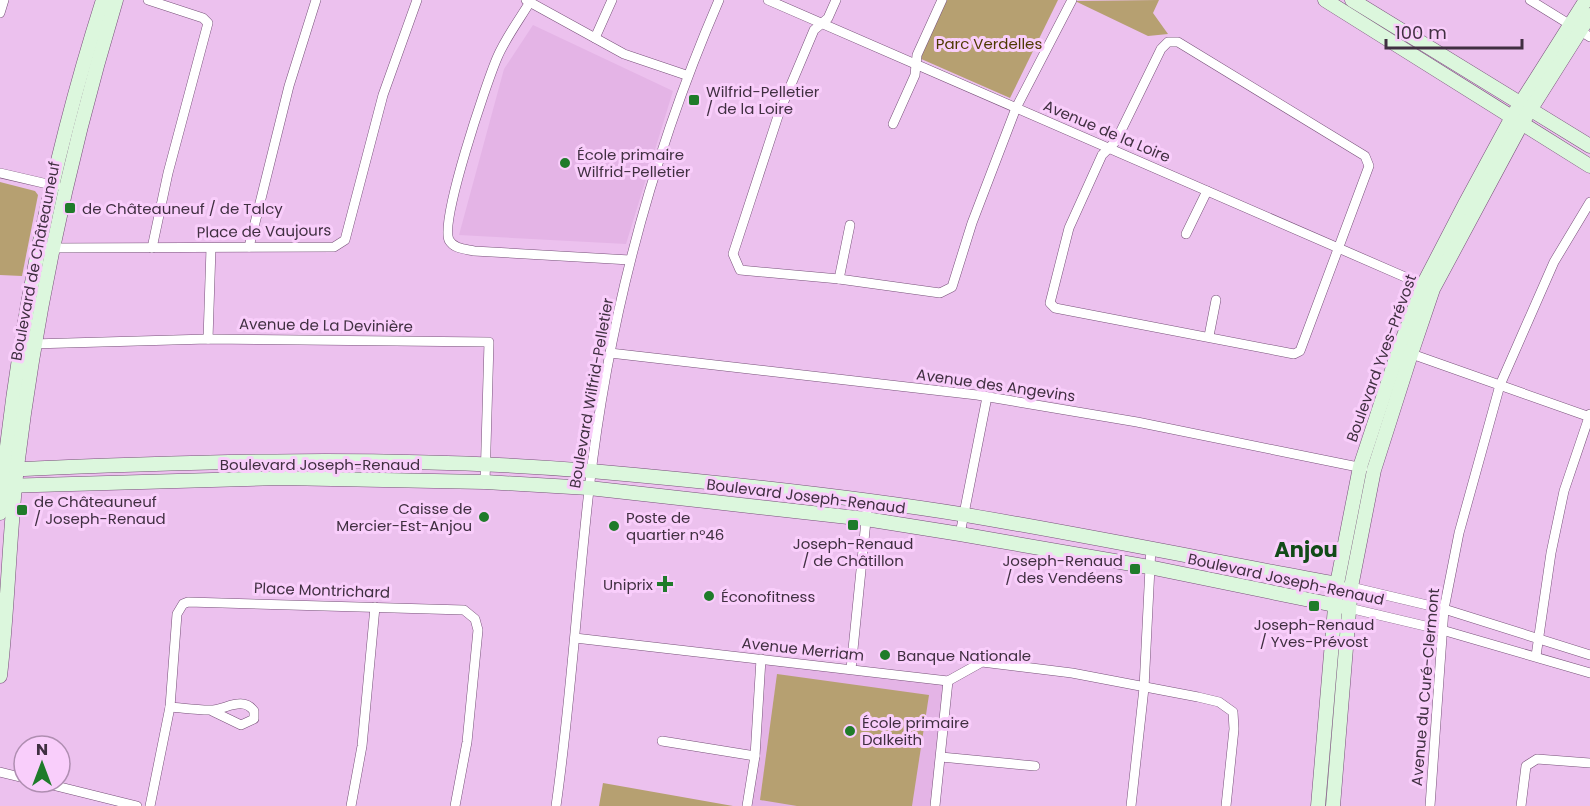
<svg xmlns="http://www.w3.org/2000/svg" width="1590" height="806" viewBox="0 0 1590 806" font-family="Poppins,sans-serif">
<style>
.built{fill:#e4b4e6}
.green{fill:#b6a071}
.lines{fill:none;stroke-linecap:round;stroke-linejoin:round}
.street-casing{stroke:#775179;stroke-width:10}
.secondary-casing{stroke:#775179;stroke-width:15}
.street{stroke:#fff;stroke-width:9}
.secondary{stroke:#dcf7dd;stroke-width:14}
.poi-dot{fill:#1f7b2a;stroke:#f9cefb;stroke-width:2}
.labels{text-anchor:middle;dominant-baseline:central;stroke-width:6;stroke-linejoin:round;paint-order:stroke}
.park-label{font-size:15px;fill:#4e3902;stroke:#f9cefb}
.poi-label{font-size:15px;fill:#402f41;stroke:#f9cefb;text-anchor:start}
.street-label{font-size:15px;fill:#402f41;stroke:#f9cefb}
.district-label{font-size:21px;font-weight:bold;fill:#124b18;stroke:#f9cefb}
</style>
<rect width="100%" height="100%" fill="#ecc1ee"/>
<g class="built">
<polygon points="533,25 673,91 626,244 459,235 504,69"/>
<polygon points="761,659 948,681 935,806 747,806"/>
</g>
<g class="green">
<polygon points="947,0 1058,0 1010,98 919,58"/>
<polygon points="1159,0 1153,13 1168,34 1148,36 1075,1"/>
<polygon points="0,182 35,191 38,195 22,276 0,275"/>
<polygon points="777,674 929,695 912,806 797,806 760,800"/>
<polygon points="603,783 733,806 599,806"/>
</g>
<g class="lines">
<defs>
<g id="street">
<polyline points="148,0 203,18 208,23 168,173 152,248"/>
<polyline points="526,0 624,54 686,75"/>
<polyline points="768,0 1428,287"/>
<polyline points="836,0 828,18 814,30 779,113 733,254 740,270 839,279 940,293 952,287 972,223 1016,108 1072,0"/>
<polyline points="1530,0 1590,37"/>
<path d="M530 2C519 20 505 39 497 58 486 84 440 220 449 240 454 249 465 249 474 251L630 260"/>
<polyline points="0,13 4,0"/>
<polyline points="595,38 612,0"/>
<polygon points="1168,42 1178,42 1365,156 1369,166 1300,351 1294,354 1055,308 1050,303 1069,228 1102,155 1116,141 1161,49"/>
<polyline points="893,124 915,75 917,55 942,0"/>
<polyline points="0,173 56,186"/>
<polyline points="1186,234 1207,191"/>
<polyline points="249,247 289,86 316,0"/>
<polyline points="47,248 334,247 345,240 383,95 417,0"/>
<polyline points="839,279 850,225"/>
<polyline points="1209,336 1216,300"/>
<polyline points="208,339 211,248"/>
<polyline points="32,344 208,339 489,342 485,482"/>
<polyline points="1406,352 1590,417"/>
<polyline points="610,353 977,395 1137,422 1363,468"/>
<polyline points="960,534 987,397"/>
<polyline points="1347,586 1444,609 1590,655"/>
<polyline points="1349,608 1442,630 1590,673"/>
<polyline points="575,638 948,681 982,662 1072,673 1198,697 1219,702 1233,712 1234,729 1226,806"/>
<polyline points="1536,656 1551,553 1564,491 1590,414"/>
<polyline points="851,669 868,501"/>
<path d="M170 707C183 708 196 710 209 710 224 711 242 695 254 711V719L241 725 212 711"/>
<polyline points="662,741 755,756"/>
<polyline points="941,757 1035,766"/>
<polyline points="0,772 24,778"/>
<polyline points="40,782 137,806"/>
<polyline points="150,806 170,707 177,614 183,604 188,602 464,610 475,619 478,630 467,742 455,806"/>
<polyline points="351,806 362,746 375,607"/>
<path d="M556 806C571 701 577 595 589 490 608 322 652 155 719 0"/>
<polyline points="747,806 755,756 761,659"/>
<polyline points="935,806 948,681"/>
<polyline points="1131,806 1144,688 1151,547"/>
<polyline points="1430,806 1444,609 1459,533 1500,385 1554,262 1590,202"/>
<polyline points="1521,806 1526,766 1537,759 1590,763"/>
</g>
<g id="secondary">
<polyline points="1325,0 1590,166"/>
<polyline points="1352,0 1590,146"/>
<path d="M4 470C198 461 396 455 591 471 716 482 842 495 966 515 1090 536 1213 561 1337 584"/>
<polyline points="2,486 281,478 485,482 589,488 866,519 960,534 1149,567 1349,608"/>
<path d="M0 513C16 339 50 166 103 0"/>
<path d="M0 676C8 607 9 537 17 467 36 309 70 153 116 0"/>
<polyline points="1318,806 1337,584 1360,467 1399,349 1423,285 1465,204 1512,117 1586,0"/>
<polyline points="1333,806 1351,587 1374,470 1411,354 1433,289 1522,123 1590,15"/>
</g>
</defs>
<use href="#street" class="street-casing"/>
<use href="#secondary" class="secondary-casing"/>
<use href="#street" class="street"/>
<use href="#secondary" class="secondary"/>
</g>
<g class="poi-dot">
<rect x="688" y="94" width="12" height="12" rx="3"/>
<circle cx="565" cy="163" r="6"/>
<rect x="64" y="202" width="12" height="12" rx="3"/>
<rect x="16" y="504" width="12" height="12" rx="3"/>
<circle cx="484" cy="517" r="6"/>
<rect x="847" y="519" width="12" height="12" rx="3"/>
<circle cx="614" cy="526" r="6"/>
<rect x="1129" y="563" width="12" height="12" rx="3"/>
<path d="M662 575h6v6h6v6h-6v6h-6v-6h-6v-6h6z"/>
<circle cx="709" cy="596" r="6"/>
<rect x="1308" y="600" width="12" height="12" rx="3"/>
<circle cx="885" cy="655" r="6"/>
<circle cx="850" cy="731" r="6"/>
</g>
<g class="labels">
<g class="park-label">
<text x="989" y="43">Parc Verdelles</text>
</g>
<g class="poi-label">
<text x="706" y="91">Wilfrid-Pelletier<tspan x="706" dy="17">/ de la Loire</tspan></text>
<text x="577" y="154">École primaire<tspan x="577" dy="17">Wilfrid-Pelletier</tspan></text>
<text x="82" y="208">de Châteauneuf / de Talcy</text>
<text x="34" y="501">de Châteauneuf<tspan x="34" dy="17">/ Joseph-Renaud</tspan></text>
<text x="472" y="508" text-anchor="end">Caisse de<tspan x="472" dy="17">Mercier-Est-Anjou</tspan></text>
<text x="626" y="517">Poste de<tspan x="626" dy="17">quartier n°46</tspan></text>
<text x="853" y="543" text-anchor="middle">Joseph-Renaud<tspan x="853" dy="17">/ de Châtillon</tspan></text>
<text x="1123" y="560" text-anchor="end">Joseph-Renaud<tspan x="1123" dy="17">/ des Vendéens</tspan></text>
<text x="653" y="584" text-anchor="end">Uniprix</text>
<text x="721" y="596">Éconofitness</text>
<text x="1314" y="624" text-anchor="middle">Joseph-Renaud<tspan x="1314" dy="17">/ Yves-Prévost</tspan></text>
<text x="897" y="655">Banque Nationale</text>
<text x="862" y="722">École primaire<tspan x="862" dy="17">Dalkeith</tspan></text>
</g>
<g class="street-label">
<text transform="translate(1107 131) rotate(23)">Avenue de la Loire</text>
<text transform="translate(264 231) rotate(-1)">Place de Vaujours</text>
<text transform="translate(35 261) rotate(-79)">Boulevard de Châteauneuf</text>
<text transform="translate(326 325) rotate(1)">Avenue de La Devinière</text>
<text transform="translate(1381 358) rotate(-70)">Boulevard Yves-Prévost</text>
<text transform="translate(996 385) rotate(8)">Avenue des Angevins</text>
<text transform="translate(591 393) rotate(-80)">Boulevard Wilfrid-Pelletier</text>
<text x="320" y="464">Boulevard Joseph-Renaud</text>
<text transform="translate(806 496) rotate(7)">Boulevard Joseph-Renaud</text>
<text transform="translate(1286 579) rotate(12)">Boulevard Joseph-Renaud</text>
<text transform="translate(322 590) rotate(2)">Place Montrichard</text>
<text transform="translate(803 649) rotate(6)">Avenue Merriam</text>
<text transform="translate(1425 687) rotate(-85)">Avenue du Curé-Clermont</text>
</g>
<g class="district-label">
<text x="1306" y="549">Anjou</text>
</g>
</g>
<g transform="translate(42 764)"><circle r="28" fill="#f9cefb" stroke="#af8eb1" stroke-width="1.5"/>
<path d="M0-4.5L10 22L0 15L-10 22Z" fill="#1f7b2a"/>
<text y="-9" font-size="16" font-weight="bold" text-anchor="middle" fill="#402f41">N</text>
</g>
<path d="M1386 39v9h136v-9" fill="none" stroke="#402f41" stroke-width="3"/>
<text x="1395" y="39" font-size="18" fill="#402f41" stroke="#f9cefb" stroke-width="4.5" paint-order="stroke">100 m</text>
</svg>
